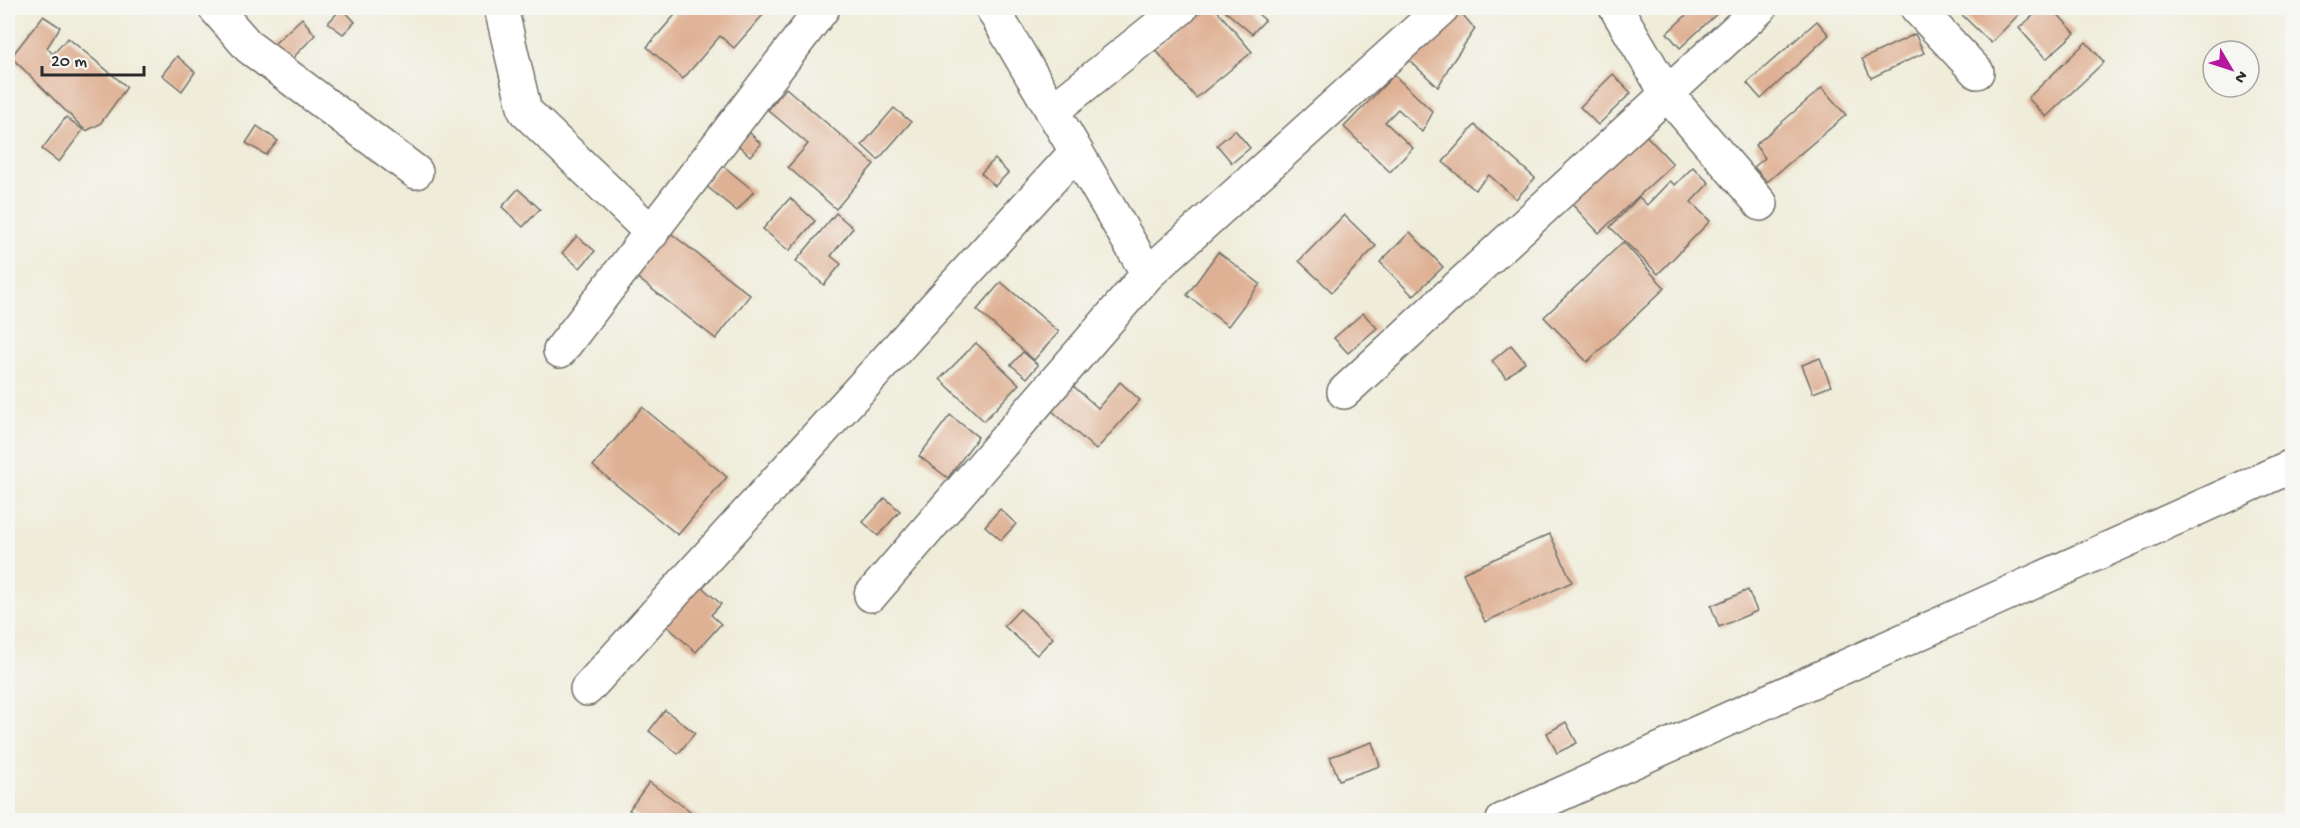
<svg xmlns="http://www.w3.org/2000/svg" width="2300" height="828" viewBox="0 0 2300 828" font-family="'Gochi Hand',sans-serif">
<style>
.building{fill:#dfb194}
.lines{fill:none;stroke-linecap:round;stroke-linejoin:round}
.minor-casing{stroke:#706f68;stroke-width:36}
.minor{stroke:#fff;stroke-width:33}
</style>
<rect width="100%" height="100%" fill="#f6f6f2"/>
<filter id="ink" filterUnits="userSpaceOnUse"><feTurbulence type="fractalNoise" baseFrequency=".0167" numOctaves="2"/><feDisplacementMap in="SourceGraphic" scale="12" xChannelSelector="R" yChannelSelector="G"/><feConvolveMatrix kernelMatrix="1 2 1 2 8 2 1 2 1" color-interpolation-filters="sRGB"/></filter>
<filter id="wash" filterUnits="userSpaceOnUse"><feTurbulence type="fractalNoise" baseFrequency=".008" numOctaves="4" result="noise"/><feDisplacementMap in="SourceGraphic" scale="24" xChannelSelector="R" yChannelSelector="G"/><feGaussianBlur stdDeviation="1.35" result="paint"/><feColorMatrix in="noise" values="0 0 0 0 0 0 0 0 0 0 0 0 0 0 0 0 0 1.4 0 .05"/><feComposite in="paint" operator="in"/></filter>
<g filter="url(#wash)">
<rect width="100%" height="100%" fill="#efecd9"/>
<g id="blocks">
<g class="building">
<polygon points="342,8 355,22 343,34 328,23"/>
<polygon points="681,8 769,8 734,48 720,36 683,79 647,47"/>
<polygon points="1205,8 1215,8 1252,52 1196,98 1155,49"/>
<polygon points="1226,8 1251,8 1265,20 1252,34 1224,10"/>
<polygon points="1457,8 1475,29 1449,67 1438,87 1406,57"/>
<polygon points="1694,8 1723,8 1680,48 1667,33"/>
<polygon points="1955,8 2025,8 1991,43"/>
<polygon points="2042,8 2052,8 2075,33 2046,59 2019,28"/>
<polygon points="43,16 60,27 47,48 53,54 68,38 127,87 100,124 86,131 11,57"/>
<polygon points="302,18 315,35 290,61 273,45"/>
<polygon points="1817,21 1829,35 1761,99 1747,83"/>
<polygon points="1915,34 1924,53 1871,78 1862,59"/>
<polygon points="2086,42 2104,62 2046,117 2028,98"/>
<polygon points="177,56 195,72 182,91 162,75"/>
<polygon points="1613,74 1631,93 1598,125 1580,107"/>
<polygon points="1394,75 1433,112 1422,132 1398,109 1385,122 1413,148 1390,172 1344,127"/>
<polygon points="786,88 874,164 836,209 788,167 808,144 768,110"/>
<polygon points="1822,88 1846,115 1767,182 1754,167 1765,158 1755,145"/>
<polygon points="894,108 911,122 878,160 862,145"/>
<polygon points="66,117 83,130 59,162 42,149"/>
<polygon points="1475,125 1535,178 1516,199 1489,175 1475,190 1443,162"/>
<polygon points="257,126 278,141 266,155 246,143"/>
<polygon points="1235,130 1250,148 1232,163 1217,145"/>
<polygon points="1642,131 1673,164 1599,233 1568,200"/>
<polygon points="749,132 761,144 750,156 738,145"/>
<polygon points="995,159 1008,173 995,186 981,173"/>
<polygon points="722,165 754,191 737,211 705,185"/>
<polygon points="1693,167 1709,183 1691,202 1710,221 1658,274 1610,227 1639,197 1647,205 1670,181 1675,185"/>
<polygon points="518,189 540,209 523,227 502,207"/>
<polygon points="790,198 815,221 789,251 763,229"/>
<polygon points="836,213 853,228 831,256 841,264 824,285 796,261"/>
<polygon points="1344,215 1376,246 1332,292 1299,261"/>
<polygon points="664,228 750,295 716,339 630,272"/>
<polygon points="1410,232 1443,267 1413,296 1380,262"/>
<polygon points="577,236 595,251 580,268 562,253"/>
<polygon points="1623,242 1665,288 1587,362 1544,317"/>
<polygon points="1218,252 1260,284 1228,326 1187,295"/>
<polygon points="1001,282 1059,332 1034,360 977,310"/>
<polygon points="1363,313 1377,328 1348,353 1334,338"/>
<polygon points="976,343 1019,384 984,421 940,379"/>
<polygon points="1511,345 1525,362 1506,378 1492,361"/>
<polygon points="1023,352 1038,365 1027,378 1011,365"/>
<polygon points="1820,358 1831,386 1813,393 1802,365"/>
<polygon points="1120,382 1140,400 1096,450 1050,409 1072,385 1098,408"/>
<polygon points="642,407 727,477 678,535 593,466"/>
<polygon points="950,415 978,437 948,478 919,456"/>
<polygon points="885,498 900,511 878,536 863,522"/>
<polygon points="1000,509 1016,524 1001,540 985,526"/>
<polygon points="1550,534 1572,582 1485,622 1463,573"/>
<polygon points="696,582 721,604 711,615 721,624 696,652 661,621"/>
<polygon points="1748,590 1757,611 1719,627 1711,606"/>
<polygon points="1020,609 1053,638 1037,655 1004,626"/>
<polygon points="665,710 695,733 678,754 649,731"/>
<polygon points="1566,722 1577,743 1557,753 1547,733"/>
<polygon points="1372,742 1380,766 1339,780 1330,757"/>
<polygon points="649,782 700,818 699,820 643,820 629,810"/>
</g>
</g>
</g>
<g filter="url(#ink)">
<use href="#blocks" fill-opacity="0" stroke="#706f68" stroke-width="1.5"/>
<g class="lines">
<defs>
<g id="minor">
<polyline points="215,8 249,47 416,172"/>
<polyline points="501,8 525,111 652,233"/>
<polyline points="992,8 1148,274"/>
<polyline points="1616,8 1667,94 1761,204"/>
<polyline points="1917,8 1977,72"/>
<polyline points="1052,111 1181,8"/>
<polyline points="560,351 823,8"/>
<polyline points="1344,392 1760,8"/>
<polyline points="871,595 1148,274 1442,8"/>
<polyline points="587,689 1076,152"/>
<polyline points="1503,820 2292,466"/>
</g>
</defs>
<use href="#minor" class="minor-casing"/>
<use href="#minor" class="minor"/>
</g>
</g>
<rect width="2300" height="828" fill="none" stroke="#f6f6f2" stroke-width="30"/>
<g transform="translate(2231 69) rotate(129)"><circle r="28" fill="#f6f6f2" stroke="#a5a5a2" stroke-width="1.5"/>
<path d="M0-4.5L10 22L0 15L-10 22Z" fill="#b5179e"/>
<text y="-9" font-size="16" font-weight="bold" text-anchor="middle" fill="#2b2b2b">N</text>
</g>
<path d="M42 66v9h102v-9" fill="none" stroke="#2b2b2b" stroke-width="3"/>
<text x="51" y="66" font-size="18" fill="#2b2b2b" stroke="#f6f6f2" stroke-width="4.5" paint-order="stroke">20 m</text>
</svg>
